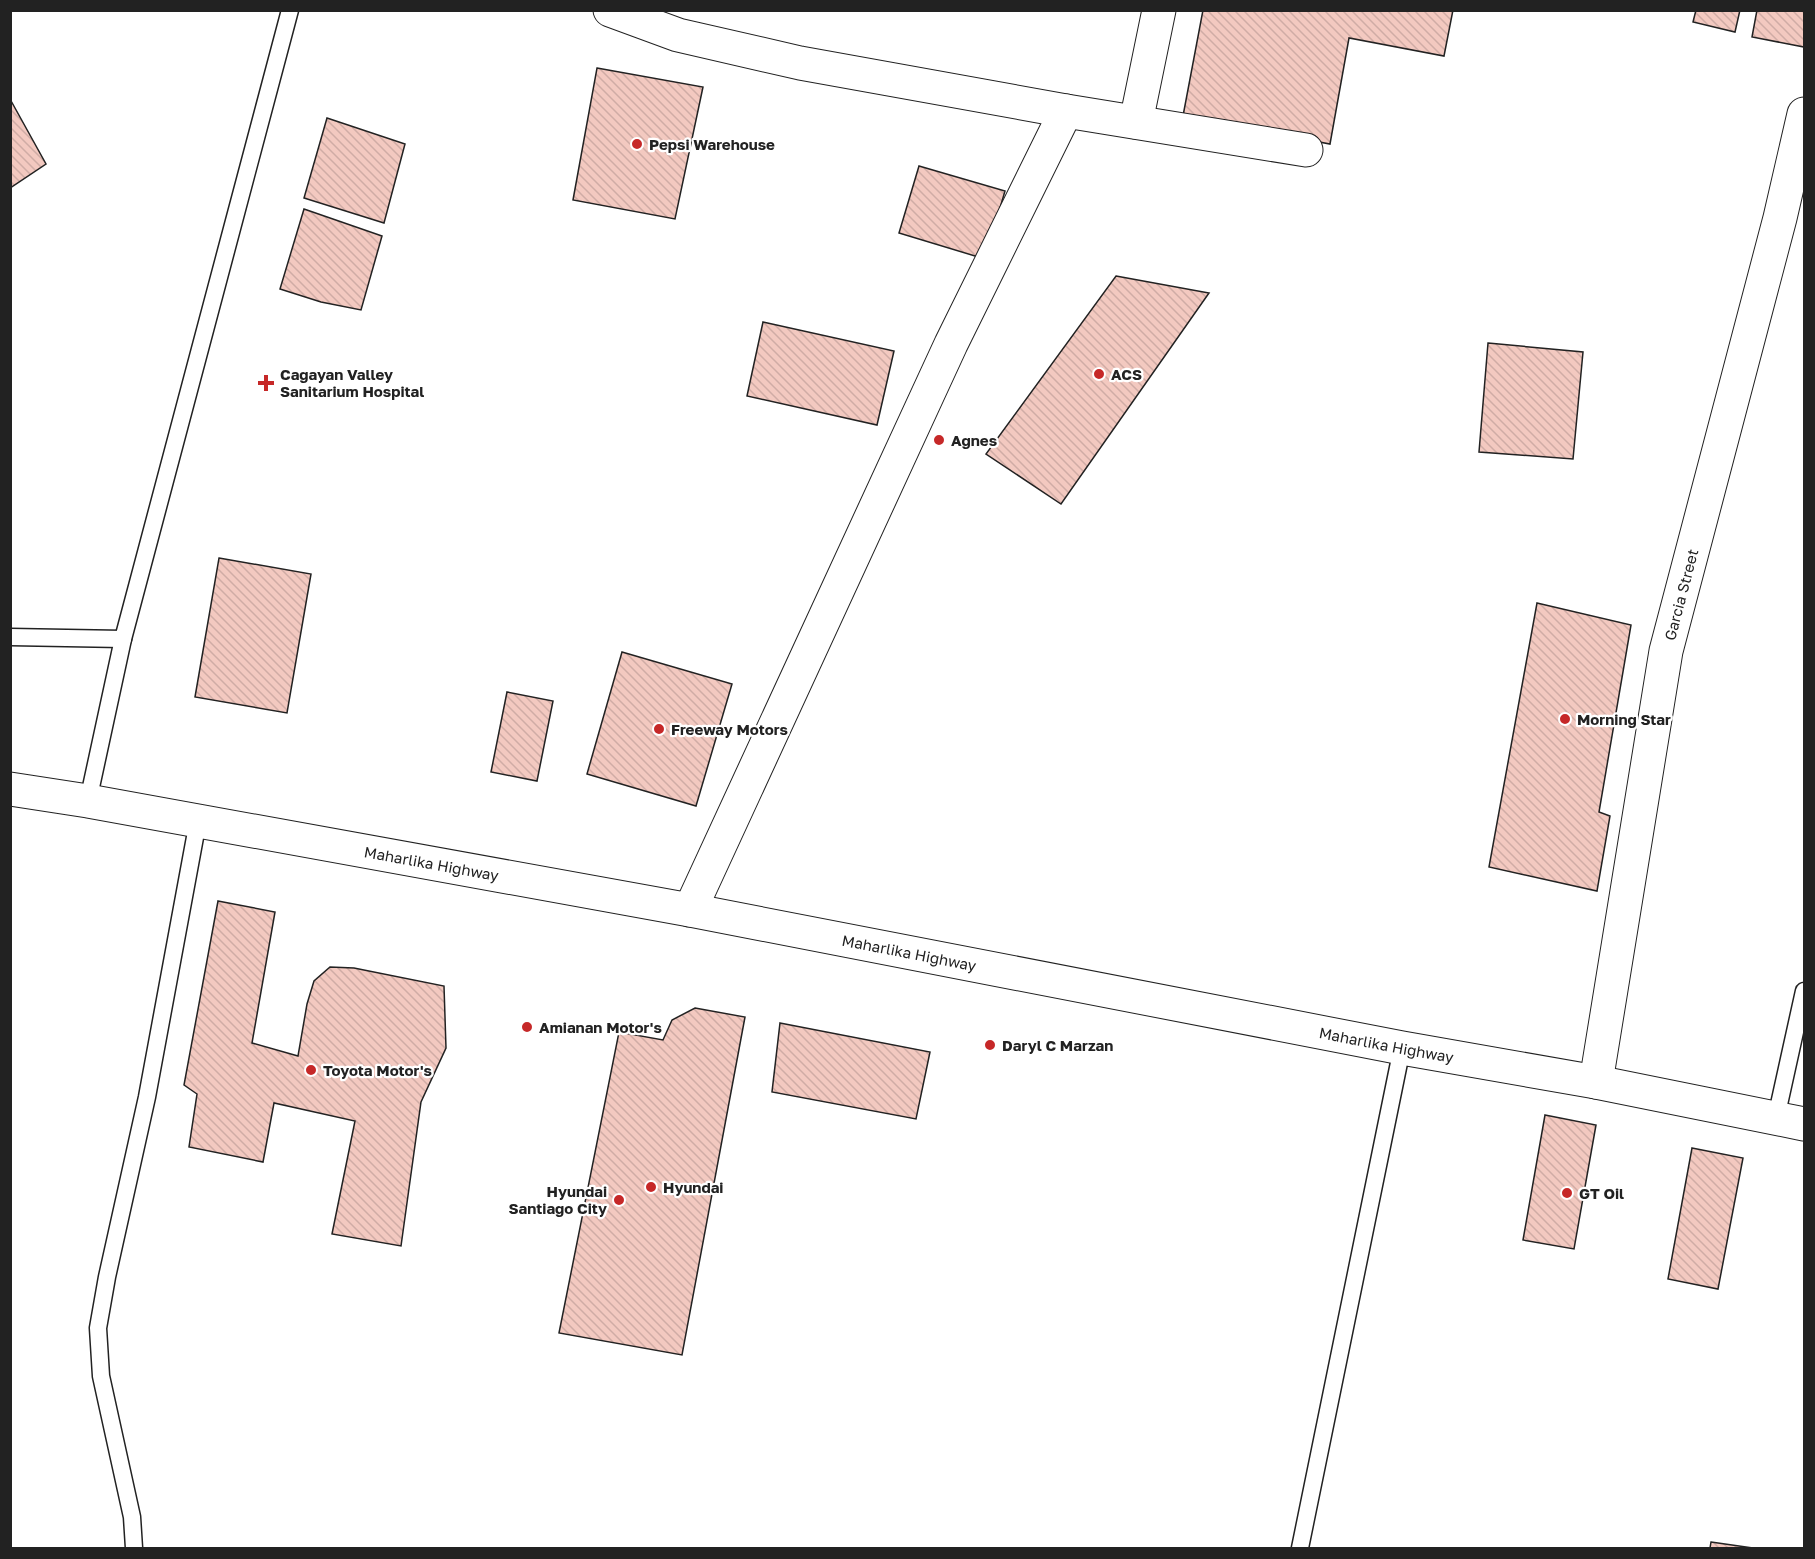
<svg xmlns="http://www.w3.org/2000/svg" width="1815" height="1559" viewBox="0 0 1815 1559" font-family="'Golos Text',sans-serif">
<style>
.building{fill:url(#building-back-hatch);stroke:#222;stroke-width:1.5}
.lines{fill:none;stroke-linecap:round;stroke-linejoin:round}
.lane-casing{stroke:#222;stroke-width:19}
.street-casing{stroke:#222;stroke-width:35}
.primary-casing{stroke:#222;stroke-width:35}
.lane{stroke:#fff;stroke-width:16}
.street{stroke:#fff;stroke-width:33}
.primary{stroke:#fff;stroke-width:33}
.poi-dot{fill:#c62828;stroke:#fff;stroke-width:2}
.labels{text-anchor:middle;dominant-baseline:central;stroke-width:4.5;stroke-linejoin:round;paint-order:stroke}
.poi-label{font-size:15px;font-weight:bold;fill:#222;stroke:#fff;text-anchor:start}
.street-label{font-size:15px;fill:#222;stroke:#fff}
</style>
<defs>
<pattern id="building-back-hatch" width="6" height="6" patternUnits="userSpaceOnUse" patternTransform="scale(1.5)"><rect width="6" height="6" fill="#f3c9c0"/><path d="M-1 5l2 2M0 0l6 6M5-1l2 2" fill="none" stroke="#d0aca5"/></pattern>
</defs>
<rect width="100%" height="100%" fill="#fff"/>
<g class="building">
<polygon points="1203,10 1453,10 1444,56 1349,38 1330,144 1183,116"/>
<polygon points="1696,10 1740,10 1735,32 1693,22"/>
<polygon points="1757,10 1804,10 1804,47 1752,37"/>
<polygon points="597,68 703,87 675,219 573,200"/>
<polygon points="10,99 46,164 10,188"/>
<polygon points="327,118 405,144 384,223 304,198"/>
<polygon points="919,166 1005,191 985,259 899,233"/>
<polygon points="304,209 382,236 361,310 321,302 280,289"/>
<polygon points="1116,276 1209,293 1061,504 986,454"/>
<polygon points="763,322 894,351 877,425 747,396"/>
<polygon points="1488,343 1583,352 1573,459 1479,452"/>
<polygon points="219,558 311,574 287,713 195,697"/>
<polygon points="1537,603 1631,625 1599,812 1610,816 1597,891 1489,867"/>
<polygon points="622,652 732,684 696,806 587,774"/>
<polygon points="507,692 553,701 537,781 491,772"/>
<polygon points="218,901 275,912 252,1043 298,1056 307,1004 314,981 330,967 354,968 444,986 446,1048 421,1102 401,1246 332,1234 355,1121 274,1103 263,1162 189,1147 197,1094 184,1085"/>
<polygon points="695,1008 745,1017 682,1355 559,1333 619,1032 663,1040 672,1020"/>
<polygon points="780,1023 930,1052 916,1119 772,1092"/>
<polygon points="1545,1115 1596,1125 1574,1249 1523,1240"/>
<polygon points="1692,1148 1743,1158 1718,1289 1668,1279"/>
<polygon points="1711,1542 1753,1548 1710,1548"/>
</g>
<g class="lines">
<defs>
<g id="lane">
<polyline points="10,637 123,639 290,10"/>
<polyline points="88,801 123,639"/>
<polyline points="1776,1118 1804,991"/>
<polyline points="134,1548 132,1517 101,1376 98,1328 107,1277 147,1097 198,821"/>
<polyline points="1300,1548 1402,1048"/>
</g>
<g id="street">
<polyline points="610,10 678,35 800,63 1066,111 1306,150"/>
<polyline points="1136,122 1159,10"/>
<polyline points="690,910 951,344 1066,111"/>
<path id="s1" d="M1596 1082 1666 651 1780 218 1804 114"/>
</g>
<g id="primary">
<path id="s2" d="M10 789 88 801 690 910 1402 1048 1596 1082 1804 1124"/>
</g>
</defs>
<use href="#lane" class="lane-casing"/>
<use href="#street" class="street-casing"/>
<use href="#primary" class="primary-casing"/>
<use href="#lane" class="lane"/>
<use href="#street" class="street"/>
<use href="#primary" class="primary"/>
</g>
<g class="poi-dot">
<circle cx="637" cy="144" r="6"/>
<circle cx="1099" cy="374" r="6"/>
<path d="M263 374h6v6h6v6h-6v6h-6v-6h-6v-6h6z"/>
<circle cx="939" cy="440" r="6"/>
<circle cx="1565" cy="719" r="6"/>
<circle cx="659" cy="729" r="6"/>
<circle cx="527" cy="1027" r="6"/>
<circle cx="990" cy="1045" r="6"/>
<circle cx="311" cy="1070" r="6"/>
<circle cx="651" cy="1187" r="6"/>
<circle cx="1567" cy="1193" r="6"/>
<circle cx="619" cy="1200" r="6"/>
</g>
<g class="labels">
<g class="poi-label">
<text x="649" y="144">Pepsi Warehouse</text>
<text x="280" y="374">Cagayan Valley<tspan x="280" dy="17">Sanitarium Hospital</tspan></text>
<text x="1111" y="374">ACS</text>
<text x="951" y="440">Agnes</text>
<text x="1577" y="719">Morning Star</text>
<text x="671" y="729">Freeway Motors</text>
<text x="539" y="1027">Amianan Motor's</text>
<text x="1002" y="1045">Daryl C Marzan</text>
<text x="323" y="1070">Toyota Motor's</text>
<text x="663" y="1187">Hyundai</text>
<text x="607" y="1191" text-anchor="end">Hyundai<tspan x="607" dy="17">Santiago City</tspan></text>
<text x="1579" y="1193">GT Oil</text>
</g>
<g class="street-label">
<text stroke="none"><textPath href="#s1" startOffset="495">Garcia Street</textPath></text>
<text stroke="none"><textPath href="#s2" startOffset="428">Maharlika Highway</textPath></text>
<text stroke="none"><textPath href="#s2" startOffset="914">Maharlika Highway</textPath></text>
<text stroke="none"><textPath href="#s2" startOffset="1400">Maharlika Highway</textPath></text>
</g>
</g>
<rect width="1815" height="1559" fill="none" stroke="#222222" stroke-width="24"/>
</svg>
